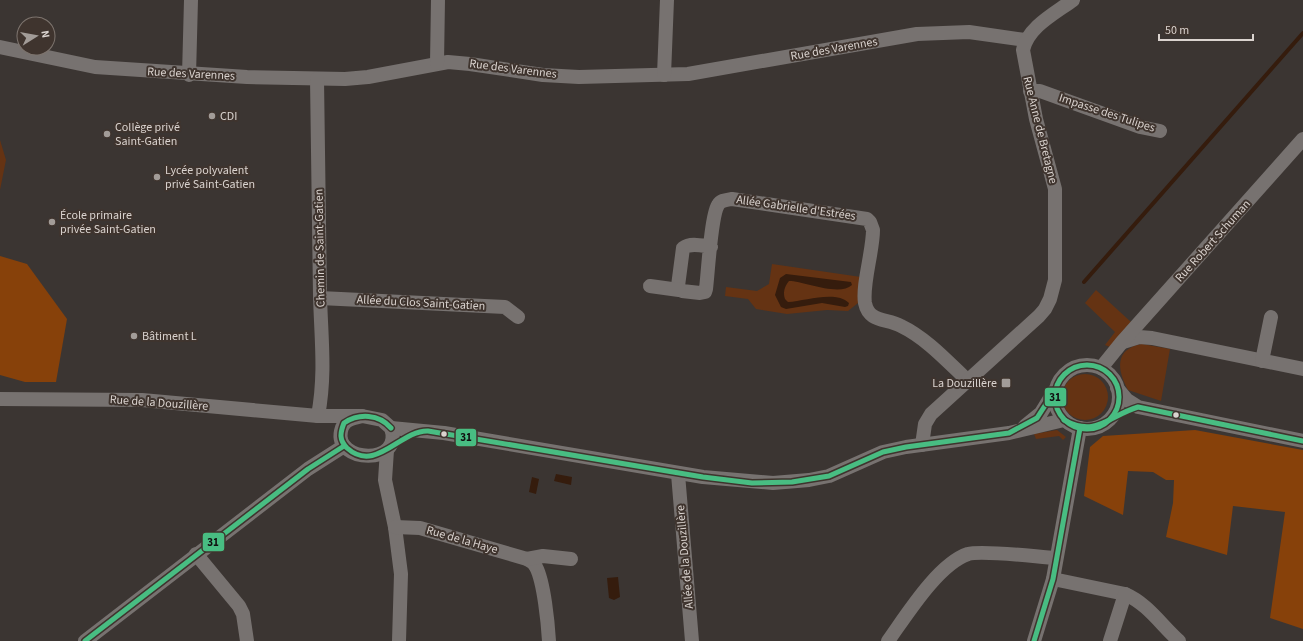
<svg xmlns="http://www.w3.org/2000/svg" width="1303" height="641" viewBox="0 0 1303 641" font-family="'Source Sans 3',sans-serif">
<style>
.green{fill:#653313}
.forest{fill:#87410a}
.water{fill:#351c0d}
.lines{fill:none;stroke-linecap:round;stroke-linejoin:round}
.stream{stroke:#351c0d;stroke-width:4}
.street{stroke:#777270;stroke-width:14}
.bus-1-casing{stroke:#3f342e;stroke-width:8}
.bus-1{stroke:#48bd82;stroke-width:5}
.poi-dot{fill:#a29c98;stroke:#3f342e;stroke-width:1.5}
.bus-dot{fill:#dad3cf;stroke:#3f342e;stroke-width:1.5}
.labels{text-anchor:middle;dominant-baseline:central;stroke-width:4;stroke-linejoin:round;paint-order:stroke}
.street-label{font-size:12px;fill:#dad3cf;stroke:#3f342e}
.poi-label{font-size:12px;fill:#dad3cf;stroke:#3f342e;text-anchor:start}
.line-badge{stroke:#3f342e;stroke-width:1.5}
.pale-badge-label{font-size:11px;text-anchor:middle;font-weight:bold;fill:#111}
</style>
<rect width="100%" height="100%" fill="#3b3532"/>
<g class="green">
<polygon points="0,140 6,160 0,190"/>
<polygon points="772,264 861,277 858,303 848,311 827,310 787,314 756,309 748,299 725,296 726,287 757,291 769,284"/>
<polygon points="1096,290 1131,322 1110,347 1105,345 1115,332 1085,303"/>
<path d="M1142 344 1170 349 1161 401 1128 390C1117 370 1114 349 1142 344Z"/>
<circle cx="1085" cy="397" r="23"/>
<polygon points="1057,430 1066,437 1063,440 1059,436 1036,439 1034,434"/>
</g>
<g class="forest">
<polygon points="0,256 27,264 67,319 56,382 25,382 0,375"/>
<polygon points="1195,430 1303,450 1303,629 1270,618 1285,512 1233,506 1227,555 1166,537 1173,503 1174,480 1166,480 1153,472 1128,471 1123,515 1084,496 1090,447 1103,436"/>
</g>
<g class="water">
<path d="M786 274 851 282 852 285C839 297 804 281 789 281 784 287 783 293 785 299L788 302C805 301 836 290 849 303L848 306 845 307 822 303 786 309 781 307 775 295 780 278Z"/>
<polygon points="556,474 572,477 571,485 554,481"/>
<polygon points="532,477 539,479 536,494 529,492"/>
<polygon points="618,577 620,597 614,600 609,598 607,578"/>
</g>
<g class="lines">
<polyline class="stream" points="1084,282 1303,33"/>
<g class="street">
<polyline points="0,47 95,67 247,77 345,79 368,77 448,62 470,64 543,75 579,77 688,74 917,34 969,32 1025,40"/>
<polyline points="437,63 438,0"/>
<polyline points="189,75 191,0"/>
<polyline points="664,75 667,0"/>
<path d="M317 79C318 151 319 223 320 295 321 338 326 373 318 416"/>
<polyline points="1030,91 1040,91 1140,127 1160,131"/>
<path d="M711 247C703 246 691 242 683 248L678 286 682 291 700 293 705 292 706 289C708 273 711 216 718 205 721 200 726 200 732 199L867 219 870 222 873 230C873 251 862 285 865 303 869 323 887 318 901 326 926 338 947 361 967 380"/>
<polyline points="650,286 679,290"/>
<polyline points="320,298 505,307 518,317"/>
<polyline points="1123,342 1139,337 1152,338 1303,369"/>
<polyline points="1262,361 1271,317"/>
<circle cx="1087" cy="397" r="32"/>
<polyline points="1101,368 1122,342 1303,139"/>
<polyline points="1117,388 1127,400 1138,407 1303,441"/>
<polyline points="0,399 142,400 318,416 362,416"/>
<path d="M362 416 382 420 391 428C404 466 334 463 341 431 343 420 353 418 362 416Z"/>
<polyline points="1025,426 1041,413 1055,390"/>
<polyline points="391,428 444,433 703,477 773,483 809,480 829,476 883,452 906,447 1009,433 1064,420"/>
<path d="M922 445 925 424 931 414 1039 316 1045 309 1050 299 1055 280V189L1036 119 1023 50C1028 27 1054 14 1073 0"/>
<polyline points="387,450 385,480 395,527 401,574 399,641"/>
<polyline points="678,474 692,641"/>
<path d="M395 527 420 528 527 559C531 561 534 563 536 567 544 582 548 624 549 641"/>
<polyline points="196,554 239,606 243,614 247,641"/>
<polyline points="527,559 543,556 571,559"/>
<path d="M1053 579 1125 594C1148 604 1161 625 1179 641"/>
<polyline points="85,641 308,469 344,446"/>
<path d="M888 641C906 616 938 564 968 554 983 550 1038 557 1056 558"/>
<polyline points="1034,641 1053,579 1080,428"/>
<polyline points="1110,641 1125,594"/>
</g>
<defs>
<g id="bus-1">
<circle cx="1087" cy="397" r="32"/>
<path d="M1064 420C1096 438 1108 416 1138 407L1303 441"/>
<path d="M391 428C379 414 359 413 344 423 340 433 339 440 347 448 376 474 400 430 428 431L703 477 752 483 792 482 829 476 883 452 906 447 1009 433 1037 418 1055 390"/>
<polyline points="85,641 308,469 344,446"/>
<polyline points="1034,641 1053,579 1080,428"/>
</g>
</defs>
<use href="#bus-1" class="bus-1-casing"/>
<use href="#bus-1" class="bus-1"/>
</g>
<g class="poi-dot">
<circle cx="212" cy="116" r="4"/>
<circle cx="107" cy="134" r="4"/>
<circle cx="157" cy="177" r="4"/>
<circle cx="52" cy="222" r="4"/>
<circle cx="134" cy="336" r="4"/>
<rect x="1001" y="378" width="10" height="10" rx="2"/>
</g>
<g class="bus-dot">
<circle cx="1176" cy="415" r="3.5"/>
<circle cx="444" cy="434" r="3.5"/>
</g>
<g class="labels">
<g class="street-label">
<text transform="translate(834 49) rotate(-10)">Rue des Varennes</text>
<text transform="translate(513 69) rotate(7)">Rue des Varennes</text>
<text transform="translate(191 74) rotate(3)">Rue des Varennes</text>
<text transform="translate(1107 113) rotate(18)">Impasse des Tulipes</text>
<text transform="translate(1040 130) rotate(76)">Rue Anne de Bretagne</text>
<text transform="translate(796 208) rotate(8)">Allée Gabrielle d'Estrées</text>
<text transform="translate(1213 241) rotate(-48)">Rue Robert Schuman</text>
<text transform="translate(320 248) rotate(-91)">Chemin de Saint-Gatien</text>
<text transform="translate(421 303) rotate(3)">Allée du Clos Saint-Gatien</text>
<text transform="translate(159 403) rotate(4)">Rue de la Douzillère</text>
<text transform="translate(462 540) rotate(16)">Rue de la Haye</text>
<text transform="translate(685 557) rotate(-95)">Allée de la Douzillère</text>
</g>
<g class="poi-label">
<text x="220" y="116">CDI</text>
<text x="115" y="127">Collège privé<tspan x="115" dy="14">Saint-Gatien</tspan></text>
<text x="165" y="170">Lycée polyvalent<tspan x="165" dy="14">privé Saint-Gatien</tspan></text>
<text x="60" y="215">École primaire<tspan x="60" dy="14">privée Saint-Gatien</tspan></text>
<text x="142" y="336">Bâtiment L</text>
<text x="997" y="383" text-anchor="end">La Douzillère</text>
</g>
</g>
<g class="line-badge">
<rect x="1044" y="387" width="23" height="20" rx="4" fill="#48bd82"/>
<rect x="455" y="428" width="22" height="19" rx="4" fill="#48bd82"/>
<rect x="202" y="532" width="23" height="20" rx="4" fill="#48bd82"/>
</g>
<g class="pale-badge-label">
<text x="1055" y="401">31</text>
<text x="466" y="441">31</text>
<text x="213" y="546">31</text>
</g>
<g transform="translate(36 36) rotate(79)"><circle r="19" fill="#3f342e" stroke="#7d746e"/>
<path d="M0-3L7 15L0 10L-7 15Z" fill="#a29c98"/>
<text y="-6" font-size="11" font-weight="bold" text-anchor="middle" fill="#dad3cf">N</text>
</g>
<path d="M1159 34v6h94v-6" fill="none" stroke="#dad3cf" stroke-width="2"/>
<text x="1165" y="34" font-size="12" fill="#dad3cf" stroke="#3f342e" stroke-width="3" paint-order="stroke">50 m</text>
</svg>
